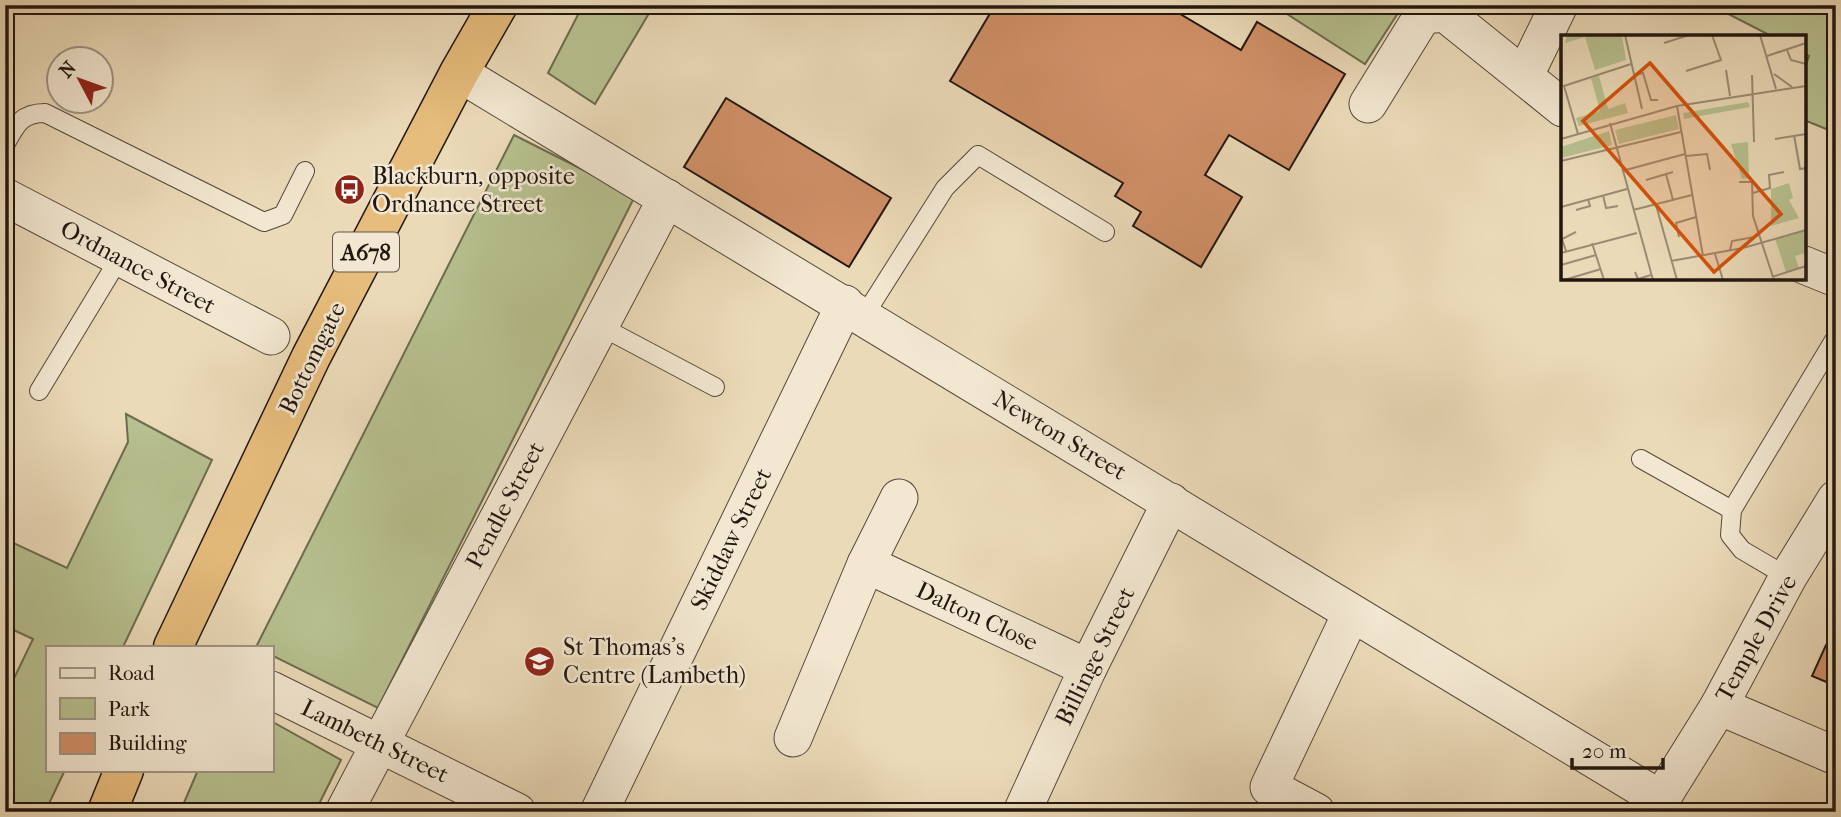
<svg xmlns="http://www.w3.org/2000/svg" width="1841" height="817" viewBox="0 0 1841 817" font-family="'IM FELL French Canon',serif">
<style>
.green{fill:#b7c08f;stroke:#6c6c50;stroke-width:2}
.building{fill:#d09068;stroke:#221710;stroke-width:2}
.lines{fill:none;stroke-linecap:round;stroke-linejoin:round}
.lane-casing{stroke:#54483a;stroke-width:20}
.street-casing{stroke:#54483a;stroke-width:39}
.highway-casing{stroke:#221710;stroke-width:41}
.lane{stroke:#f2e7d1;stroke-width:18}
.street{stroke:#f2e7d1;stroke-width:37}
.highway{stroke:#e6bd7c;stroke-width:38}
.labels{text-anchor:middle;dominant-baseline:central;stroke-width:5;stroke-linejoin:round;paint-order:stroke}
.shield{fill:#f2e7d1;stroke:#60554a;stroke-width:2}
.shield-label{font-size:23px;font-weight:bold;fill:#221710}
.poi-label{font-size:24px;fill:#221710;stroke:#f2e7d1;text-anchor:start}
.street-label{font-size:24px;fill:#221710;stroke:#f2e7d1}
.inset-road{fill:none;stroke:#9b8c75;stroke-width:2}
.view{fill:#d4520c;fill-opacity:0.15;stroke:#d4520c;stroke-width:3.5}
.inset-edge{fill:none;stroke:#221710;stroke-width:3.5}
</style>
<rect width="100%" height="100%" fill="#ebdab8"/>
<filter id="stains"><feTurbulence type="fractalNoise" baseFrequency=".00286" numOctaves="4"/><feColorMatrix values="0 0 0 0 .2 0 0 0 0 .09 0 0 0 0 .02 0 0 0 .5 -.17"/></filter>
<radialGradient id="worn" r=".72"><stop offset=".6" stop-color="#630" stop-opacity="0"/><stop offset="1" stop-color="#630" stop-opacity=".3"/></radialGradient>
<g class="green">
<polygon points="583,5 654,5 595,104 548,73"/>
<polygon points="1273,5 1400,5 1402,7 1365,64"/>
<polygon points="1711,5 1836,5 1836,133 1804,120 1804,71 1809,56 1804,53 1804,37 1773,37"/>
<polygon points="514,135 635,196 378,708 271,655 271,647 256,647"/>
<polygon points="126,414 212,460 123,647 47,647 47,770 65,770 45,812 5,812 5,697 33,639 5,626 5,539 67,568 128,442"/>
<polygon points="271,721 341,760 315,812 180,812 198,770 271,770"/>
</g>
<g class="building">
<polygon points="995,5 1165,5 1241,50 1257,22 1345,74 1289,170 1229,135 1205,175 1242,197 1201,267 1133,226 1141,212 1115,196 1123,183 950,81"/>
<polygon points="726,98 891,198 849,267 684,167"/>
<polygon points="1826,645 1836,649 1836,686 1812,676"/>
</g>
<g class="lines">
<defs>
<g id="lane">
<path d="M5 145C16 125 21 113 45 113L264 222 283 215 305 171"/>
<polyline points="864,316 945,188 978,155 1105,232"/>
<polyline points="600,326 715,387"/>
<polyline points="39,391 120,257"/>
<polyline points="1641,459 1732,510"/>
<polyline points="1788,577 1742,550 1730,535 1732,510 1836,337"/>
</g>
<g id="street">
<polyline points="459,73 1660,799"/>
<polyline points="1525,75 1559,5"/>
<polyline points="1368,104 1423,15 1445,13 1563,108"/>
<polyline points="5,197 271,336"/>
<polyline points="1804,265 1836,278"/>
<polyline points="866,564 1088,668"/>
<polyline points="271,690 517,812"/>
<polyline points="1719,706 1836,756"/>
<polyline points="793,738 866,564 899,498"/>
<polyline points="344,812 667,198"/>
<polyline points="599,812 845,304"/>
<polyline points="1022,812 1088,668 1171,502"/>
<polyline points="1316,812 1269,787 1351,614"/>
<polyline points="1653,812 1719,706 1788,577 1836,499"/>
</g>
<g id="highway">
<polyline points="173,647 311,357 459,73 498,5"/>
<polyline points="107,812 124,770"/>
</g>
</defs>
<use href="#lane" class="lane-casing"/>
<use href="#street" class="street-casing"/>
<use href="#highway" class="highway-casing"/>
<use href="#lane" class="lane"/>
<use href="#street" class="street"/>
<use href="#highway" class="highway"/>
</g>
<defs>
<symbol id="bus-disc" viewBox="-11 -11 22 22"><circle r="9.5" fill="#8f2418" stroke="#f2e7d1"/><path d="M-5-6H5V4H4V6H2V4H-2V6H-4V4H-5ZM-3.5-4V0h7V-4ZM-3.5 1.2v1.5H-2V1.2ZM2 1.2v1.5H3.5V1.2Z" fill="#fff"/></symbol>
<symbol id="school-disc" viewBox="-11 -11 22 22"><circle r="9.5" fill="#8f2418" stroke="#f2e7d1"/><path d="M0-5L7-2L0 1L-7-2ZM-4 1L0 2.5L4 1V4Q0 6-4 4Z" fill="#fff"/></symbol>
</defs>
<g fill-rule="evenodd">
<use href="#bus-disc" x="332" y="172" width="35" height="35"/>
<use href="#school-disc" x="522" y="644" width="35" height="35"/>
</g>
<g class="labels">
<rect class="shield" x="333" y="232.5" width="66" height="39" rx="5"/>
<g class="shield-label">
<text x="366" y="252">A678</text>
</g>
<g class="poi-label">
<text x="372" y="176">Blackburn, opposite<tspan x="372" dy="28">Ordnance Street</tspan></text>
<text x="563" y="647">St Thomas's<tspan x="563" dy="28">Centre (Lambeth)</tspan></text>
</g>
<g class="street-label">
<text transform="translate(138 267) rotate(28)">Ordnance Street</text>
<text transform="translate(312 358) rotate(-64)">Bottomgate</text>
<text transform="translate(1060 435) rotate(31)">Newton Street</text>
<text transform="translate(505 505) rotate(-62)">Pendle Street</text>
<text transform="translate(731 539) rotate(-64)">Skiddaw Street</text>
<text transform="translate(977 616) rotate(25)">Dalton Close</text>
<text transform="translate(1756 638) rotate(-61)">Temple Drive</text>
<text transform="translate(1095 656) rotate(-64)">Billinge Street</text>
<text transform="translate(375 741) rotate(26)">Lambeth Street</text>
</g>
</g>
<g transform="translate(1561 35)">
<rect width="245" height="245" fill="#ebdab8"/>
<path d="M6 0H61L65 25 34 35 24 2 4 8ZM38 41 47 74 64 68 67 78 18 91 15 83 39 76 30 43ZM187 67 189 72 123 84 122 78ZM115 80 118 94 58 109 54 95ZM48 96 51 110 0 123V112ZM187 107 188 143 181 144 170 109ZM228 148 232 163 228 165 238 183 210 191V154ZM243 195 245 218 234 221 238 233 225 237 214 204Z" fill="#b7c08f"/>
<path class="inset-road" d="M64 0 81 74M199 0 215 54M103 8 128 0M226 15 230 25 245 29M206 21 245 8M165 35 169 61M125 36 160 25 151 0M213 39 231 52M73 40 82 38 90 65H97M191 40 193 107M116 71 142 221M49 88 92 245M17 99 3 51 70 29M233 100 239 134 245 133M0 104 116 71 245 51M214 104 245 99M125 121 146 119 149 135M0 126 120 97M61 136 124 119M105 139 112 165M85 145 112 137M178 147H191L192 181 213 245M192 158 209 153 208 140 223 137M42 160 45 173 57 171M95 170 116 245M0 172 66 154M15 175 29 171 27 164M72 175 131 160M118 202 115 188 135 182M31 208 43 245M169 215 171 206 193 202M5 216 1 204 15 197M0 218 76 198M154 219 162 245M110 226 182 213 245 195M0 230 35 220M74 237 77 244 90 240M211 242 245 231M3 245 40 234"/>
<path class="view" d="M89 28 220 179 153 237 22 86Z"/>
<rect width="245" height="245" class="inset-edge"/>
</g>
<rect width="1841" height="817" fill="none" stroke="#ebdab8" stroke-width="28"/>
<rect x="7" y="7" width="1827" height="803" fill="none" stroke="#221710" stroke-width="3.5"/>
<rect x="14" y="14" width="1813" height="789" fill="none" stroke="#221710" stroke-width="2"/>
<rect x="46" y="646" width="228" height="126" fill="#f2e7d1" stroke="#9f9484" stroke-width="2"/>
<rect x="60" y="668" width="35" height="10" fill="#f2e7d1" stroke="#9f9484" stroke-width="2"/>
<text x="108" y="680" font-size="21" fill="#221710">Road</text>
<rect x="60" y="698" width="35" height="21" fill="#b7c08f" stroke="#9f9484" stroke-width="2"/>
<text x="108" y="716" font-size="21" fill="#221710">Park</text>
<rect x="60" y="733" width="35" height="21" fill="#d09068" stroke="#9f9484" stroke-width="2"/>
<text x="108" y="750" font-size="21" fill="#221710">Building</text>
<g transform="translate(80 80) rotate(311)"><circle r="33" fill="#f2e7d1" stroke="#9f9484" stroke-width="2"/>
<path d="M0-5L12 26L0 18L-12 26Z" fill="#8f2418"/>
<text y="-10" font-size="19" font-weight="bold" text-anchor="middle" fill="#221710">N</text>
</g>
<path d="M1572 758v10h91v-10" fill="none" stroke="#221710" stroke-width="3.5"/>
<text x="1582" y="758" font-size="21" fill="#221710" stroke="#f2e7d1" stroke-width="5" paint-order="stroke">20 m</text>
<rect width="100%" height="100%" filter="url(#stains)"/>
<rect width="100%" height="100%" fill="url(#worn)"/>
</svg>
